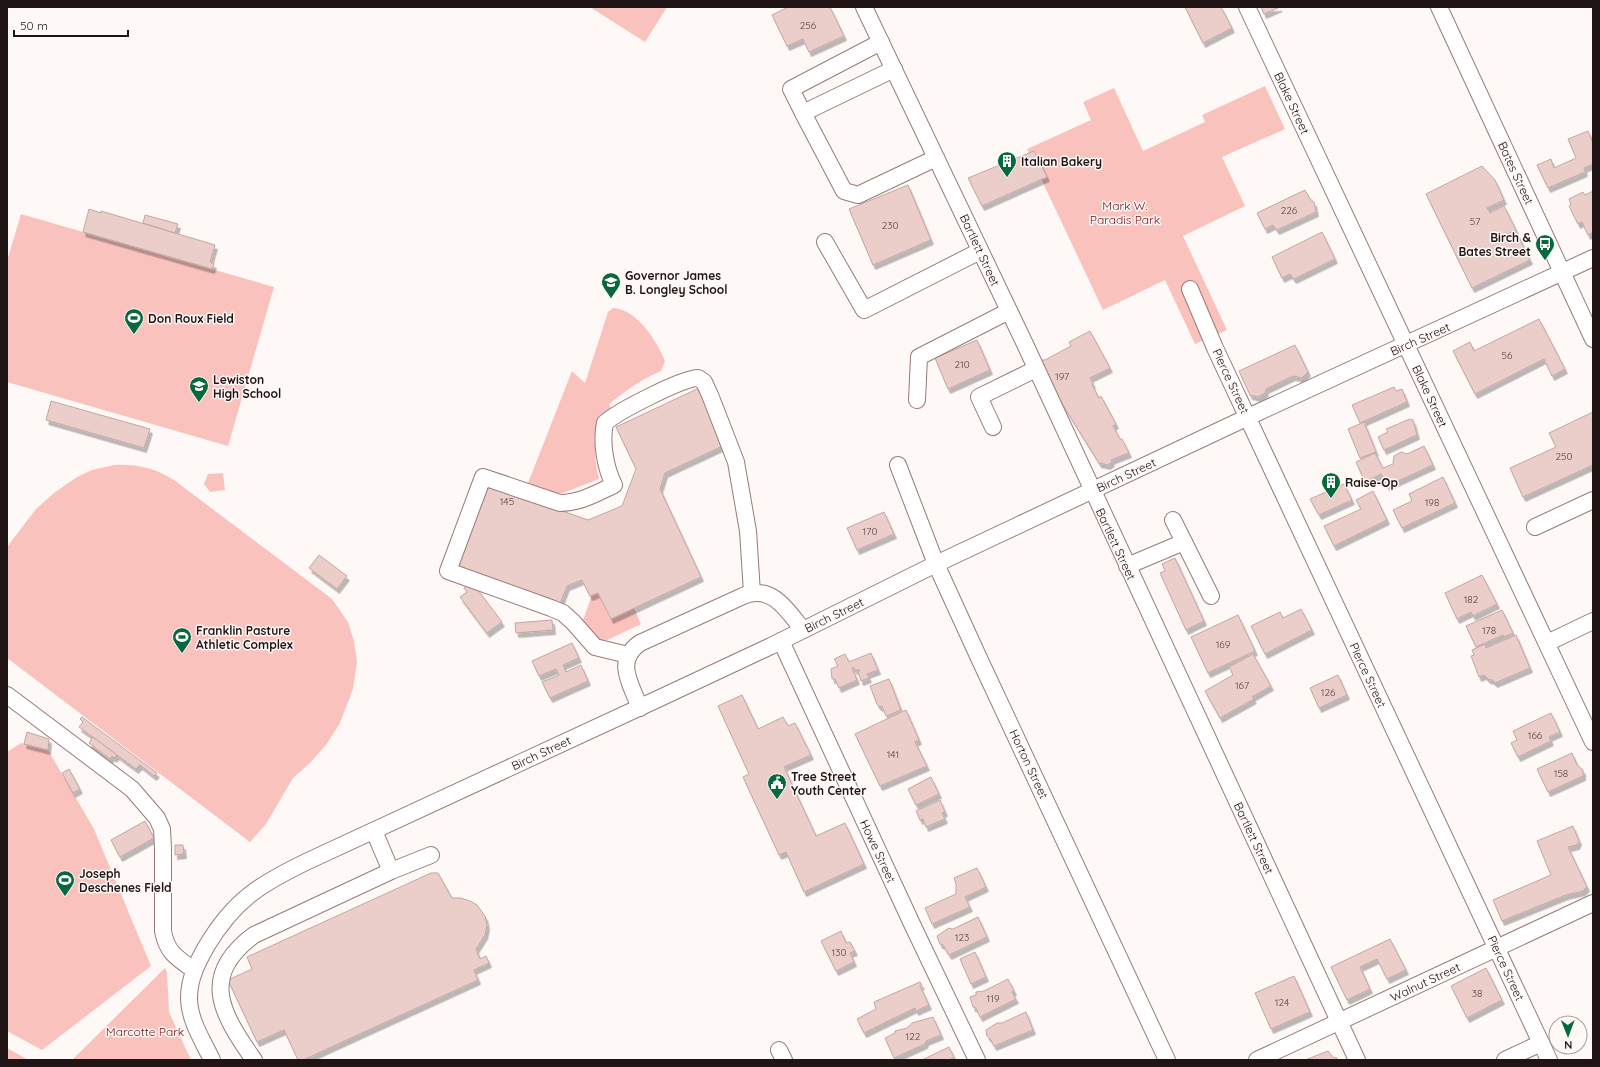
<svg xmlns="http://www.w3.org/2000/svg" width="1600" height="1067" viewBox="0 0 1600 1067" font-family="Quicksand,sans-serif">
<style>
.green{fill:#fac2bd}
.building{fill:#ebcdca;stroke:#c3a6a3;filter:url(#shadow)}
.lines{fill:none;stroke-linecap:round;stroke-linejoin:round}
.minor-casing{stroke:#977b79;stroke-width:18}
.minor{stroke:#fff;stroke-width:16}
.labels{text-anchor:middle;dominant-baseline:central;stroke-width:3;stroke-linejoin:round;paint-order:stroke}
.number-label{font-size:10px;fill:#534342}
.street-label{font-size:12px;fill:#201514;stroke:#fef8f7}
.poi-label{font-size:12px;font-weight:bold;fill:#201514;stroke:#fef8f7;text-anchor:start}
.park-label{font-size:12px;fill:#661014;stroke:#fef8f7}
</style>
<defs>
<filter id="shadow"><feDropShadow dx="2.5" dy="4.5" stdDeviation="0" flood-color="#0004"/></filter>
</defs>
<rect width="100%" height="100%" fill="#fef8f7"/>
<g class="green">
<polygon points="590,7 667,7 645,42"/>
<polygon points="1265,86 1285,129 1222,157 1245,206 1183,236 1227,330 1195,344 1165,280 1103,310 1027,149 1091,120 1083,102 1114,88 1143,151 1205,122 1202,115"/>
<polygon points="21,214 274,287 228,446 7,382 7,261"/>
<path d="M613 308C637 309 657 341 665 361L661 371C642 379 625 391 609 404L611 409 601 415C595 438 593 456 599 479L563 493H555L528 483 572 371 585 383 608 312Z"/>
<path d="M114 465C137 464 155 468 174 480L332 599 348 622 354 641 357 662 353 689 340 723 326 745 310 763 293 778 266 824 250 842 7 658V547L36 509 54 493 77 477 92 470Z"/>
<polygon points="223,473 225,490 210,492 204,484 208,474"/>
<polygon points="598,593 610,619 634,608 641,624 601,643 597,641 583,620 592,595"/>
<polygon points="21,743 48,750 94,829 151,966 42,1050 7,1031 7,752"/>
<polygon points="165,968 167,972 169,1012 191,1060 72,1060"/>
<polygon points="7,1048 28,1060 7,1060"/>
</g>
<g class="building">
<polygon points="788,7 830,7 844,36 809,52 803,39 787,46 772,15"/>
<polygon points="1185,7 1221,7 1232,28 1203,43"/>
<polygon points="1261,7 1280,7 1264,14"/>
<polygon points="1588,131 1593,143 1593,164 1584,168 1585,172 1548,188 1537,165 1551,159 1554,168 1576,158 1568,139"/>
<polygon points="1034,151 1047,177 982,206 968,178"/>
<polygon points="1482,166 1495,180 1504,200 1487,208 1490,213 1504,206 1516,230 1503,236 1505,239 1517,233 1530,260 1472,288 1426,194"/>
<polygon points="908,185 931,240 873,265 849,209"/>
<polygon points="1305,190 1310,199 1314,202 1316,212 1277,230 1273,225 1265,229 1257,213"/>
<polygon points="1593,191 1593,232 1588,235 1582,222 1578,224 1569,206 1571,204 1569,199 1583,192 1585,195"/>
<polygon points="89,209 101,213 101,211 215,245 210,262 214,264 212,269 83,232"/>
<polygon points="145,215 178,224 175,233 143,223"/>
<polygon points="1322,232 1335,259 1294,279 1290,274 1282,278 1272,257"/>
<polygon points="1539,319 1565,369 1552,376 1544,359 1475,394 1453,351 1470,342 1474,351"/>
<polygon points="1090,331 1110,368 1090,378 1093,384 1092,385 1099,398 1101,396 1116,424 1113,426 1120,439 1122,439 1129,453 1111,460 1112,462 1108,465 1099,463 1041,370 1040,360 1045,360 1071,346 1069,342"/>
<polygon points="977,340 990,370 948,389 935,358"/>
<polygon points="1295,345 1308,372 1302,378 1293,376 1266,389 1265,393 1258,397 1250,395 1239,371"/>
<polygon points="1394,387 1396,391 1402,389 1407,402 1360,423 1352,405"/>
<polygon points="699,388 727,444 665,473 660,489 701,577 611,619 598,593 590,596 582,580 567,586 560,604 455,567 485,484 588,520 622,506 636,469 616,427"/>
<polygon points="51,401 150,429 144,448 46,420"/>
<polygon points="1593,412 1593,465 1523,497 1510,468 1556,447 1549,433"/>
<polygon points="1410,419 1413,420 1417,435 1384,450 1378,437 1388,432 1386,429"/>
<polygon points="1364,422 1376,452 1360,458 1348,429"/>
<polygon points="1424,446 1433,465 1387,486 1381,474 1365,482 1356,462 1375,453 1383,468 1393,464 1394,456 1401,452 1407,454"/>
<polygon points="1443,477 1455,503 1402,528 1393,510 1412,501 1409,494"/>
<polygon points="1344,484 1352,500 1319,515 1310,499"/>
<polygon points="1373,491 1387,520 1334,546 1324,526 1361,509 1356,500"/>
<polygon points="884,512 894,534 857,550 847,528"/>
<polygon points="319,555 347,576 337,589 309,568"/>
<polygon points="1175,558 1204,621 1186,630 1160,573 1165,571 1162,564"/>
<polygon points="1482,575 1497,604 1473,616 1471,612 1457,619 1445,593"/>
<polygon points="470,583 475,586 502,622 487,633 460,597 467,592 464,588"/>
<polygon points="1301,609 1312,630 1265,654 1251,626 1280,612 1283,618"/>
<polygon points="1502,610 1513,633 1504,637 1503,635 1476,647 1466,626"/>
<polygon points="1238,615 1255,651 1208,673 1191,637"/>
<polygon points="552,620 553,630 516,633 515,623"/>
<polygon points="1516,635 1530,668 1495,683 1492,680 1488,679 1484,675 1479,677 1471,656 1474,655 1472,650 1485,644 1486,648"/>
<polygon points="572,643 579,658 563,665 566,672 581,665 588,681 550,698 542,682 559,675 556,669 539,676 532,661"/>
<polygon points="871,653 878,670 867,674 869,678 861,681 858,671 860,670 855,670 853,667 852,668 857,680 839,688 835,679 832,679 831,669 838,666 834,659 845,654 849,662"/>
<polygon points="1253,654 1271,686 1252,697 1254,699 1220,718 1205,691 1233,675 1229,667"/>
<polygon points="1338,675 1347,695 1319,708 1310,688"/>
<polygon points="889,679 901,710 886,716 882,706 880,707 877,704 870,686"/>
<polygon points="742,695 758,729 783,717 788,726 795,723 811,755 784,767 816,836 845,823 864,864 804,892 786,852 779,855 743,777 749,774 718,706"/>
<polygon points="906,710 919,740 915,742 927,766 880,786 855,734"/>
<polygon points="1551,713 1560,732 1549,737 1551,741 1518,757 1511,743 1517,740 1513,731"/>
<polygon points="82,717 157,773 154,776 140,765 136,769 79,727 83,722 80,719"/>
<polygon points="27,732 49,739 48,750 24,744"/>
<polygon points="93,737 117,755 114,758 112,756 110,759 89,743"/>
<polygon points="1572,753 1577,765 1583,770 1583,776 1548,792 1537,769"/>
<polygon points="69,769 80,789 73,793 62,773"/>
<polygon points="931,777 939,794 916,805 908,789"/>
<polygon points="940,800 945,812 942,813 945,819 926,827 923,819 920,820 916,811"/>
<polygon points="145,821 154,838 120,857 111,840"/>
<polygon points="1573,826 1579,841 1577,845 1568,847 1587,887 1583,891 1566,895 1502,921 1493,900 1551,875 1537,841"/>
<polygon points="175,845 183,845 184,854 175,855"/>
<polygon points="977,868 986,887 965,897 970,907 932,924 925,908 956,894 956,884 954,878"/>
<polygon points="431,873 438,873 452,898 461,898 470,901 477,905 485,916 487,925 485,935 476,949 480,959 486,956 489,963 474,970 478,980 303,1060 298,1060 284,1030 257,1042 228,980 252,969 247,957"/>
<polygon points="978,917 987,937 949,955 943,945 940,944 937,936 949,928 953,929"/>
<polygon points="841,931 846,943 850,942 855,951 850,953 854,962 836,971 821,941"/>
<polygon points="1390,939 1406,970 1387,979 1377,959 1360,967 1370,989 1347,1000 1331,967"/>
<polygon points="975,952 986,977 971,984 960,959"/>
<polygon points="1486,968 1502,1000 1467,1018 1451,986"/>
<polygon points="1294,976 1310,1012 1271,1029 1255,993"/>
<polygon points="1008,979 1014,991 1012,992 1016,999 980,1017 976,1008 973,1007 970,997 976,995 976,992 984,991"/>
<polygon points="920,982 922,985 920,986 929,1005 916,1011 915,1008 864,1033 857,1019 876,1009 874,1002"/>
<polygon points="1026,1012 1033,1030 994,1046 991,1040 987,1036 986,1030 997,1023 1002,1023"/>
<polygon points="933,1017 941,1035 926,1041 925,1044 894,1058 885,1038 895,1033 895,1031 907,1028 912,1023"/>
<polygon points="949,1047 954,1057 951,1059 951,1060 922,1060"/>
<polygon points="1328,1051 1334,1058 1336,1057 1338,1060 1305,1060"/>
</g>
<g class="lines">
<defs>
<g id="minor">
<polyline points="864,7 1024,342 1357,1060"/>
<polyline points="1247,7 1593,742"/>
<polyline points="1439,7 1593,339"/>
<polyline points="881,42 791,89 803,113 894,69"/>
<polyline points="803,113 844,191 858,195 936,158"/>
<polyline points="825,242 864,310 980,251"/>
<polyline points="1190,289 1215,348 1549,1060"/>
<polyline points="917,400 919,357 1009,311"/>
<polyline points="993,427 979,397 1036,369"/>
<polyline points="898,465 936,564 978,656 1167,1060"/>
<polyline points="1173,520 1211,596"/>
<polyline points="1535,527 1593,500"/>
<polyline points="1127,566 1184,542"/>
<polyline points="781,641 912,924 977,1060"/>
<polyline points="1547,643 1593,621"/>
<path d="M628 655 595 647 573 622 563 613 551 608 448 571 483 477 560 503C580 503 597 493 614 485 605 467 601 442 605 423 618 411 683 378 698 378L704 382 710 395 736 462 748 531 752 593"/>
<path d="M7 695 132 789 157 818 162 829 163 849V931C167 953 177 958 194 970"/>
<path d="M640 708C631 684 614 661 640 643L743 596C772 584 787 610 803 630"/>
<polyline points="374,831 391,871"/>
<polyline points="779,1050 784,1060"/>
<path d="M212 1060C203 1041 189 1020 189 998 189 979 197 963 206 947 234 900 260 884 308 861L660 698 771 646 936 564 1248 417 1593 258"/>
<path d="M254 1060C221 1013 199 976 254 935L391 871 431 855"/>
<polyline points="1257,1060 1593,903"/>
<polyline points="1505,1060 1541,1043"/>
</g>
</defs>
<use href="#minor" class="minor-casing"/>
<use href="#minor" class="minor"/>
</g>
<defs>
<symbol id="building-pin" viewBox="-11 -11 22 30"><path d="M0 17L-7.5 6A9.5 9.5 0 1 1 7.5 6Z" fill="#07683d" stroke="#fef8f7"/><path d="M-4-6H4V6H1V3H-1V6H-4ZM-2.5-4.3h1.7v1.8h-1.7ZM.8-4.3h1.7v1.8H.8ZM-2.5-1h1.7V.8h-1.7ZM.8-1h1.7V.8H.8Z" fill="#fff"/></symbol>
<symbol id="bus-pin" viewBox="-11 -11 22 30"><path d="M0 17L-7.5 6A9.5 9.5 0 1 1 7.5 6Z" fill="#07683d" stroke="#fef8f7"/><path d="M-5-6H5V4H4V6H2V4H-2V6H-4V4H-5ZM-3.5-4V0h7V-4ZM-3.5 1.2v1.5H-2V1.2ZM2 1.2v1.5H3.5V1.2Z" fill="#fff"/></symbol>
<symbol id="school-pin" viewBox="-11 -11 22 30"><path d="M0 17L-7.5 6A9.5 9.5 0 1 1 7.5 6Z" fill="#07683d" stroke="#fef8f7"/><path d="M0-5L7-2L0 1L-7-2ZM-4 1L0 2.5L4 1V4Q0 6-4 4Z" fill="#fff"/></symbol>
<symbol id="stadium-pin" viewBox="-11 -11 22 30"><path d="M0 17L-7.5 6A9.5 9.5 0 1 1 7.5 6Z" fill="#07683d" stroke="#fef8f7"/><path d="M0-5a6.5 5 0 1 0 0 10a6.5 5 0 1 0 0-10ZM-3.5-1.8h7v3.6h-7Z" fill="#fff"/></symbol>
<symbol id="civic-pin" viewBox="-11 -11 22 30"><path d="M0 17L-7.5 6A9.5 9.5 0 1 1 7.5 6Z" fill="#07683d" stroke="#fef8f7"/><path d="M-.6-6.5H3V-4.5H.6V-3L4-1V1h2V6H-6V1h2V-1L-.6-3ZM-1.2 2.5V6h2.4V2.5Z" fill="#fff"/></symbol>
</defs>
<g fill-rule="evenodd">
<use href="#building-pin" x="996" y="150" width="22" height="30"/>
<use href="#bus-pin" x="1534" y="233" width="22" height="30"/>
<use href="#school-pin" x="600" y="271" width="22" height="30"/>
<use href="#stadium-pin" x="123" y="307" width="22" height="30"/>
<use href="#school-pin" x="188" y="375" width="22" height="30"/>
<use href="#building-pin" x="1320" y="471" width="22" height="30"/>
<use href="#stadium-pin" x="171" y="626" width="22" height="30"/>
<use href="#civic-pin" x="766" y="772" width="22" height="30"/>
<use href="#stadium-pin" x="54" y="869" width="22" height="30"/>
</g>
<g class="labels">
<g class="number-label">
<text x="808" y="25">256</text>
<text x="1289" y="210">226</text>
<text x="1475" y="221">57</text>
<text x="890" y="225">230</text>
<text x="1507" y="355">56</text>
<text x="962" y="364">210</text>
<text x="1062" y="376">197</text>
<text x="1564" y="456">250</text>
<text x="507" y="501">145</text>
<text x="1432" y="502">198</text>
<text x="870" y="531">170</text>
<text x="1471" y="599">182</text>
<text x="1489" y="630">178</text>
<text x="1223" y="644">169</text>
<text x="1242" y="685">167</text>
<text x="1328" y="692">126</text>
<text x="1535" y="735">166</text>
<text x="893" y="754">141</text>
<text x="1561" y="773">158</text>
<text x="962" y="937">123</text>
<text x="839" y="952">130</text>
<text x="1477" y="993">38</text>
<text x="993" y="998">119</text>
<text x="1282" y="1002">124</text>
<text x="913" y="1036">122</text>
</g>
<g class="street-label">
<text transform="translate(1292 103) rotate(65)">Blake Street</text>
<text transform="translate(1516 173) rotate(65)">Bates Street</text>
<text transform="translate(980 250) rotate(65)">Bartlett Street</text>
<text transform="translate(1420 339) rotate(-24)">Birch Street</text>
<text transform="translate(1231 381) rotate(65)">Pierce Street</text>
<text transform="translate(1430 396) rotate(65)">Blake Street</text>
<text transform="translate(1126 475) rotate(-25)">Birch Street</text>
<text transform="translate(1116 544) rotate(65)">Bartlett Street</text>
<text transform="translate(834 615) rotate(-26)">Birch Street</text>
<text transform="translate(1368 675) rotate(65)">Pierce Street</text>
<text transform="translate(541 753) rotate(-25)">Birch Street</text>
<text transform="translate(1029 764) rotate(65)">Horton Street</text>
<text transform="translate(1254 838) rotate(65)">Bartlett Street</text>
<text transform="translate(878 851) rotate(65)">Howe Street</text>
<text transform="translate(1506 968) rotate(65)">Pierce Street</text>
<text transform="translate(1425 982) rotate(-25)">Walnut Street</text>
</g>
<g class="poi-label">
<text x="1021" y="161">Italian Bakery</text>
<text x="1531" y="237" text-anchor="end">Birch &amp;<tspan x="1531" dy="14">Bates Street</tspan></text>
<text x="625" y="275">Governor James<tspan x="625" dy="14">B. Longley School</tspan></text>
<text x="148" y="318">Don Roux Field</text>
<text x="213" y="379">Lewiston<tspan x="213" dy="14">High School</tspan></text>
<text x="1345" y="482">Raise-Op</text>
<text x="196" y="630">Franklin Pasture<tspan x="196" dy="14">Athletic Complex</tspan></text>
<text x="791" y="776">Tree Street<tspan x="791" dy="14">Youth Center</tspan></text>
<text x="79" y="873">Joseph<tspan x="79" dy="14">Deschenes Field</tspan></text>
</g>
<g class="park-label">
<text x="1125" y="205">Mark W.<tspan x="1125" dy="14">Paradis Park</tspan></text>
<text x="145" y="1031">Marcotte Park</text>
</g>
</g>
<rect width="1600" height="1067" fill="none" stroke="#201514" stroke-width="16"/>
<g transform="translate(1568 1035) rotate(179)"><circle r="19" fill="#fef8f7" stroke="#a59d9c"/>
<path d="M0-3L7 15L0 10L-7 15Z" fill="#07683d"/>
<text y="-6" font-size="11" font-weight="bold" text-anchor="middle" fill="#201514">N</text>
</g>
<path d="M14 30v6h114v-6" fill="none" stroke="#201514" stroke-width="2"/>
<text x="20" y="30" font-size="12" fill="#201514" stroke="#fef8f7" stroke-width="3" paint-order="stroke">50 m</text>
</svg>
